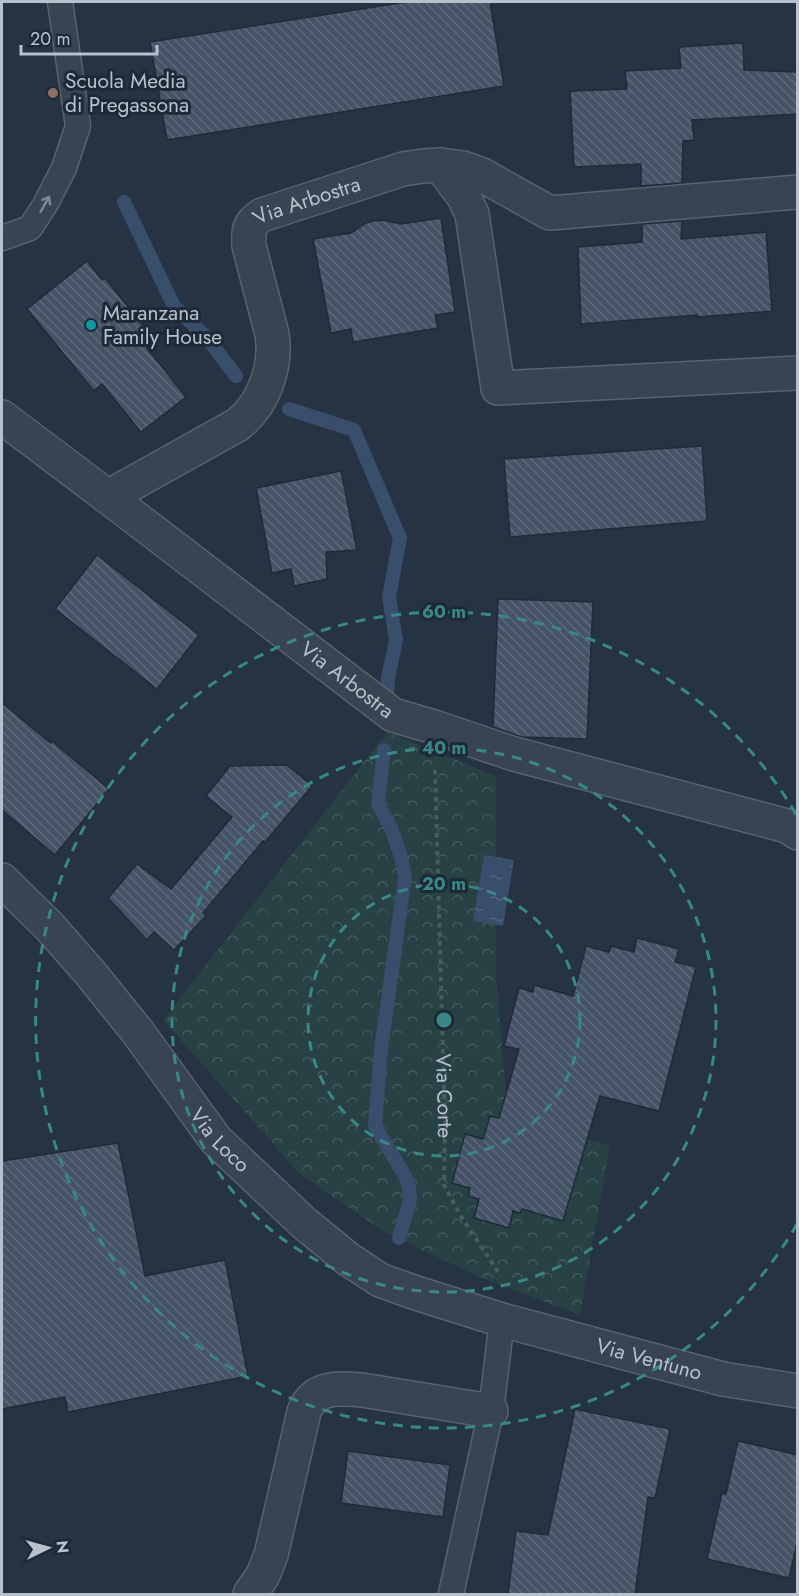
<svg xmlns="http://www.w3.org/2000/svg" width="799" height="1596" viewBox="0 0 799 1596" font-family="Jost,sans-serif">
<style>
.forest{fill:url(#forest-crowns)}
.water{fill:url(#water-ripples)}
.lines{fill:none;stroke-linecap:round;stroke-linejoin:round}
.stream{stroke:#384e6b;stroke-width:14}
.building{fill:url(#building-back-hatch);stroke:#202b3a;stroke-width:1.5}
.service-casing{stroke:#586270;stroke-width:27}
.minor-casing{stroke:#586270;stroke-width:36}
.path{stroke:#455e61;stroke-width:4;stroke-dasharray:4.5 4.5;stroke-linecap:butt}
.service{stroke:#394453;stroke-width:24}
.minor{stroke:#394453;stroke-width:33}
.oneway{stroke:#7e8896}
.ring{fill:none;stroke:#398886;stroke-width:3;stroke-dasharray:10 8}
.education-dot{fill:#8d6e63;stroke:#1e2938;stroke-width:2}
.culture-dot{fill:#0f9aa8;stroke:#1e2938;stroke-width:2}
.labels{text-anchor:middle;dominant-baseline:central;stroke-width:6;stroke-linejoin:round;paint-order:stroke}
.poi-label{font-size:21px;fill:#b7c0cd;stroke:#1e2938;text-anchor:start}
.street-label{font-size:21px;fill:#b7c0cd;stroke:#1e2938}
.centre{fill:#398886;stroke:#1e2938;stroke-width:3}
.ring-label{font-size:18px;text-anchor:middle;font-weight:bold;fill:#398886;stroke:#1e2938;stroke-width:6;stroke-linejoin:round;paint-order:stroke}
</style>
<defs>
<pattern id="forest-crowns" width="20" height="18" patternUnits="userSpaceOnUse" patternTransform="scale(1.5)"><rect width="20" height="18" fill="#274144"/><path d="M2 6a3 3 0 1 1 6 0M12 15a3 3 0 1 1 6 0" fill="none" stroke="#445b5e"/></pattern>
<pattern id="water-ripples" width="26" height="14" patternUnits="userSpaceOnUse" patternTransform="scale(1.5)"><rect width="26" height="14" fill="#384e6b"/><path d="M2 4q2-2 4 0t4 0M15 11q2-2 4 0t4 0" fill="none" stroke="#53667f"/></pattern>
<pattern id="building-back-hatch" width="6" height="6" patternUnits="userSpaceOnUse" patternTransform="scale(1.5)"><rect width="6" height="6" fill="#445365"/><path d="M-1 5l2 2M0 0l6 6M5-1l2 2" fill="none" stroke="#5d6a7a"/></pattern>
</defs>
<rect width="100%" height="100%" fill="#253343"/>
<polygon class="forest" points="387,732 496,776 496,976 508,1115 610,1146 580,1315 480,1277 384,1232 299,1173 163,1020"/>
<polygon class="water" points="484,855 514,860 503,926 473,921"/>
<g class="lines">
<g class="stream">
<polyline points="124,202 174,306 208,339 236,376"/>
<polyline points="289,409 354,430 400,538 389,597 396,640 388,678 387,701"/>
<polyline points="384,750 378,804 391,828 401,857 405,877 381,1049 375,1126 405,1176 409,1186 410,1200 399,1238"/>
</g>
</g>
<g class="building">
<polygon points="406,2 490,2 504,86 167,140 150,42"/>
<polygon points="743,43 744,70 798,72 798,114 692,120 694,140 683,141 682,183 641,186 641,164 574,167 570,91 627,89 625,71 681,68 679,47"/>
<polygon points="441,218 455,312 435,315 438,328 353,342 351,329 331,333 313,239 351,233 366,223 373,221 382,220 401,224"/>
<polygon points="682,221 681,239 766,232 772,311 697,317 697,315 581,324 578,247 642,242 642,224"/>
<polygon points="87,261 102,280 105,278 155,341 147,348 186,397 141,432 102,384 94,391 27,309"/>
<polygon points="702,446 707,521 510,537 504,459"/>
<polygon points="341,471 357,550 326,552 327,579 294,586 291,569 272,573 256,488"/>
<polygon points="97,555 199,635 157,689 55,609"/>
<polygon points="498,599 593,602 587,739 522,737 493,727"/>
<polygon points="2,703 51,743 52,741 109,789 55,855 2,810"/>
<polygon points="287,765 312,786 265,842 263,841 203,913 206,916 174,950 154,932 147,940 108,898 137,864 171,889 232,817 206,796 230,766"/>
<polygon points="637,938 679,949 675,962 696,967 659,1111 600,1096 563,1221 522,1209 520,1213 513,1211 509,1228 474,1218 479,1199 468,1196 470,1188 452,1183 465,1134 483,1139 490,1116 499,1118 519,1049 504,1046 519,988 533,992 534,985 573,996 586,946 609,952 611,946 634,952"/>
<polygon points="118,1143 145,1276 225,1260 248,1376 68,1412 65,1397 2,1409 2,1161"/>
<polygon points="575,1409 670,1429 655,1498 648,1497 635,1594 508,1594 516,1531 548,1535"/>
<polygon points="738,1441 798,1455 798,1539 789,1578 707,1559 722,1493 726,1494"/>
<polygon points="348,1451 450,1465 443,1517 341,1503"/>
</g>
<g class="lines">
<defs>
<g id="service">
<polyline points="2,238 30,228 45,205 64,168 78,126 60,2"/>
<polyline points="451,1594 491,1411 502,1320"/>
</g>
<g id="minor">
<polyline points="440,165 464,197 472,214 498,388 798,373"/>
<path id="s2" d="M2 417 108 497 393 715 434 727 514 754 787 826 798 833"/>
<path id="s3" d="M108 497 237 425C264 405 277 366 272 334L249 246C248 231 249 223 262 215L403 169 423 166 440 165 463 168 482 175 550 213 798 192"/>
<path id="s4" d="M2 880 49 926 91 974 137 1031 216 1140 304 1223 348 1259 380 1280 413 1292 502 1320 723 1379 798 1391"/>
<path d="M250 1594 263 1575 271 1555 304 1412C314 1386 338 1388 362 1390L491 1411"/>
</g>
</defs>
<use href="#service" class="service-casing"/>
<use href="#minor" class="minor-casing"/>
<path class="path" id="s1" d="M435 770 445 1125 444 1185 462 1218 501 1276"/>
<use href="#service" class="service"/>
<use href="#minor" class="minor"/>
</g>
<defs><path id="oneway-shaft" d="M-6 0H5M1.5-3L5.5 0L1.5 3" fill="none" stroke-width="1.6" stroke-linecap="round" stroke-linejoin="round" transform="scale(1.5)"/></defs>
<use class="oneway" href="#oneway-shaft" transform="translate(45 204) rotate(-60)"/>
<g class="ring">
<circle cx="444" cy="1020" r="136"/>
<circle cx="444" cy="1020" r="272"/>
<path d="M797 1224A408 408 0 1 1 797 816"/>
</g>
<circle class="education-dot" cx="53" cy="93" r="6"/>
<circle class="culture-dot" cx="91" cy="325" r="6"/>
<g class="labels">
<g class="poi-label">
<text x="65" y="81">Scuola Media<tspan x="65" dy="24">di Pregassona</tspan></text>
<text x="103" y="313">Maranzana<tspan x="103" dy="24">Family House</tspan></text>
</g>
<g class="street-label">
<text stroke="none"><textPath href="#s3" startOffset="424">Via Arbostra</textPath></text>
<text stroke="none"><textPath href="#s2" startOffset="434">Via Arbostra</textPath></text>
<text stroke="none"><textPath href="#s1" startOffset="326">Via Corte</textPath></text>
<text stroke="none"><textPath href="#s4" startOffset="340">Via Loco</textPath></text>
<text stroke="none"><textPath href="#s4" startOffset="834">Via Ventuno</textPath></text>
</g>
</g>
<circle cx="444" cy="1020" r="9" class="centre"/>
<g class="ring-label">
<text x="444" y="618">60 m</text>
<text x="444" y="754">40 m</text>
<text x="444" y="890">20 m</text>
</g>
<rect width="799" height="1596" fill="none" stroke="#b7c0cd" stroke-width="6"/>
<g transform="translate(48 1548) rotate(85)" stroke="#1e2938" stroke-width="4.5" paint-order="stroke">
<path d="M0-4.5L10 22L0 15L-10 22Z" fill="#b7c0cd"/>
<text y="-9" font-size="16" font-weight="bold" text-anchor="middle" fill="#b7c0cd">N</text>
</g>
<path d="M21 45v9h136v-9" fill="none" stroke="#b7c0cd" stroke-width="3"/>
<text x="30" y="45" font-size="18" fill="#b7c0cd" stroke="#1e2938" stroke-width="4.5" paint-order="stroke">20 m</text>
</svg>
